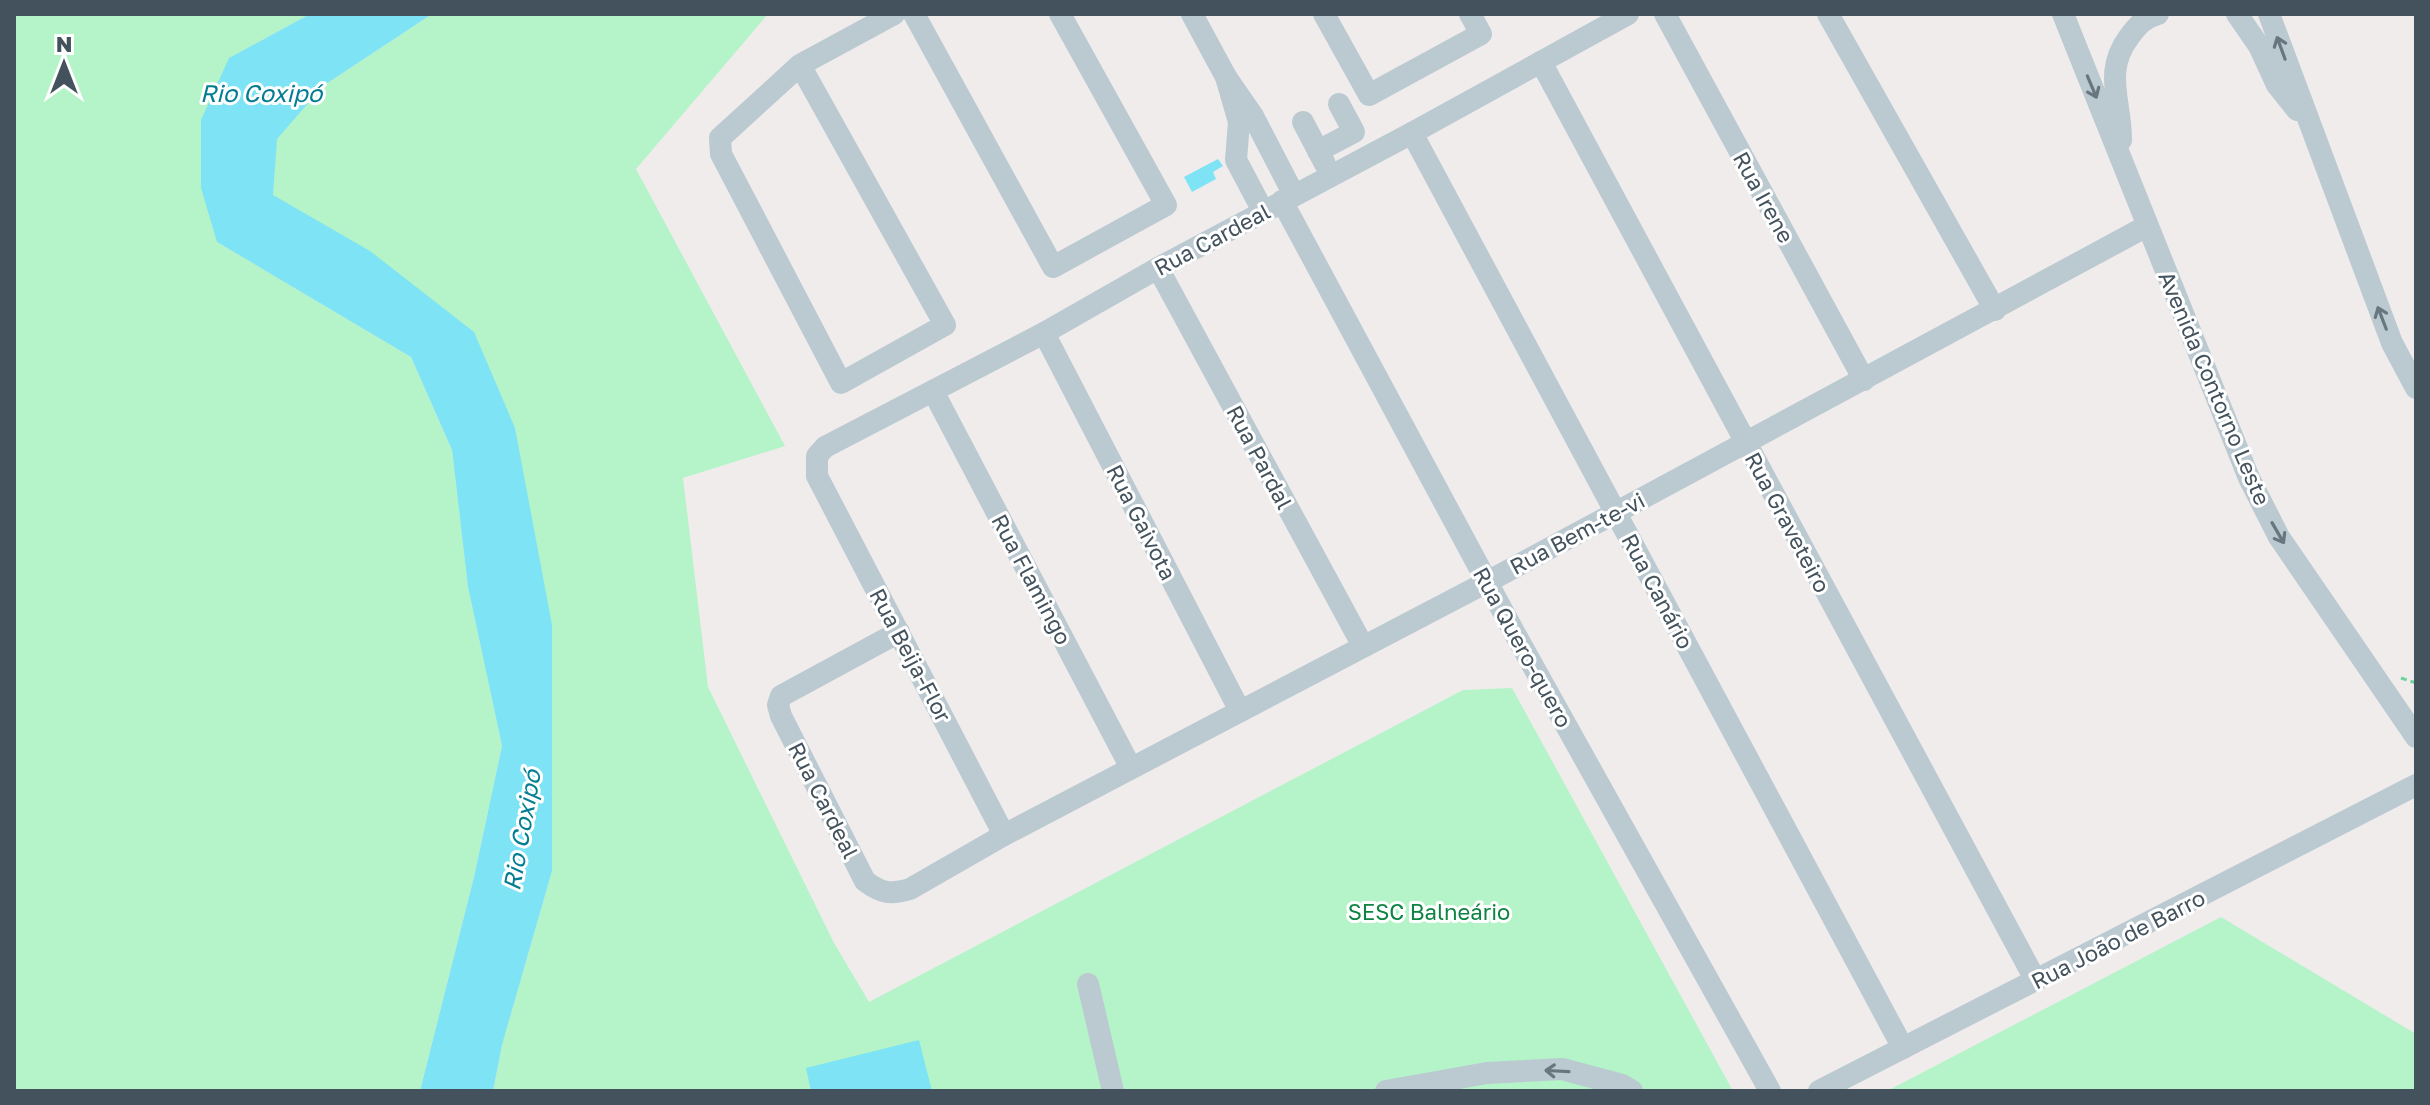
<svg xmlns="http://www.w3.org/2000/svg" width="2430" height="1105" viewBox="0 0 2430 1105" font-family="'Golos Text',sans-serif">
<style>
.green{fill:#b5f3c9}
.water{fill:#7de3f5}
.lines{fill:none;stroke-linecap:round;stroke-linejoin:round}
.path{stroke:#6ad499;stroke-width:3;stroke-dasharray:6 4;stroke-linecap:butt}
.minor{stroke:#bbc9d1;stroke-width:22}
.oneway{stroke:#67767f}
.labels{text-anchor:middle;dominant-baseline:central;stroke-width:6;stroke-linejoin:round;paint-order:stroke}
.street-label{font-size:22px;fill:#43525c;stroke:#fff}
.park-label{font-size:22px;fill:#0d8441;stroke:#fff}
.water-label{font-size:24px;font-style:italic;fill:#037d92;stroke:#fff}
</style>
<rect width="100%" height="100%" fill="#f0ecec"/>
<g class="green">
<polygon points="14,14 310,14 229,58 217,242 411,357 452,450 468,587 502,746 474,877 420,1091 14,1091"/>
<polygon points="432,14 768,14 636,169 785,446 683,478 708,687 834,943 869,1002 1463,690 1512,688 1733,1091 493,1091 502,1045 552,871 515,428 273,195 276,139 323,86"/>
<polygon points="2221,917 2416,1034 2416,1091 1887,1091"/>
</g>
<g class="water">
<polygon points="310,14 432,14 323,86 277,139 273,195 370,251 474,332 515,428 552,625 552,871 502,1045 493,1091 420,1091 474,877 502,746 468,587 452,450 411,357 217,242 201,188 201,120 229,58"/>
<polygon points="1218,159 1223,166 1213,172 1216,179 1192,192 1184,177"/>
<polygon points="919,1040 932,1091 811,1091 806,1068"/>
</g>
<g class="lines">
<polyline class="path" points="2401,678 2416,683"/>
<g class="minor">
<polyline points="914,14 1053,267 1166,205 1060,14"/>
<polyline points="1192,14 1226,77"/>
<polyline points="1324,14 1369,95 1481,34 1470,14"/>
<polyline points="1665,14 1864,380"/>
<polyline points="1828,14 1995,310"/>
<polyline points="2063,14 2249,478 2279,537 2416,737"/>
<polyline points="2237,14 2259,46 2277,85 2297,110"/>
<polyline points="2269,14 2392,343 2416,388"/>
<polyline points="1541,62 2036,981"/>
<polyline points="800,65 945,325 841,383 721,154 720,138 800,65 894,14"/>
<polyline points="1303,122 1325,164"/>
<polyline points="1412,133 1903,1048"/>
<path d="M2121 140C2121 100 2103 72 2129 37 2137 26 2145 17 2158 14"/>
<polyline points="1318,151 1354,132 1339,104"/>
<polyline points="1282,201 1514,632 1770,1091"/>
<polyline points="1263,211 1236,160 1239,122 1226,77 1253,116 1294,195"/>
<polyline points="1158,268 1363,646"/>
<polyline points="1044,333 1240,711"/>
<polyline points="933,391 1131,768"/>
<path d="M899 632 781 696 778 705 781 716 865 881C881 893 890 895 910 889L1004 835 1487 582 2147 226"/>
<polyline points="1004,835 817,476 817,456 825,447 1044,333 1158,268 1412,133 1628,14"/>
<polyline points="1088,984 1113,1091"/>
<polyline points="1386,1091 1487,1073 1562,1069 1622,1085 1632,1091"/>
<polyline points="1819,1091 2416,785"/>
</g>
</g>
<defs><path id="oneway-shaft" d="M-6 0H5M1.5-3L5.5 0L1.5 3" fill="none" stroke-width="1.6" stroke-linecap="round" stroke-linejoin="round" transform="scale(2)"/></defs>
<g class="oneway">
<use href="#oneway-shaft" transform="translate(2281 48) rotate(-110)"/>
<use href="#oneway-shaft" transform="translate(2092 87) rotate(67)"/>
<use href="#oneway-shaft" transform="translate(2382 318) rotate(-111)"/>
<use href="#oneway-shaft" transform="translate(2278 533) rotate(60)"/>
<use href="#oneway-shaft" transform="translate(1557 1071) rotate(-177)"/>
</g>
<g class="labels">
<g class="street-label">
<text transform="translate(1764 197) rotate(61)">Rua Irene</text>
<text transform="translate(1212 239) rotate(-28)">Rua Cardeal</text>
<text transform="translate(2215 388) rotate(67)">Avenida Contorno Leste</text>
<text transform="translate(1260 457) rotate(62)">Rua Pardal</text>
<text transform="translate(1142 522) rotate(63)">Rua Gaivota</text>
<text transform="translate(1788 522) rotate(62)">Rua Graveteiro</text>
<text transform="translate(1577 533) rotate(-28)">Rua Bem-te-vi</text>
<text transform="translate(1032 579) rotate(62)">Rua Flamingo</text>
<text transform="translate(1658 591) rotate(62)">Rua Canário</text>
<text transform="translate(1523 647) rotate(61)">Rua Quero-quero</text>
<text transform="translate(911 655) rotate(62)">Rua Beija-Flor</text>
<text transform="translate(824 800) rotate(63)">Rua Cardeal</text>
<text transform="translate(2118 939) rotate(-27)">Rua João de Barro</text>
</g>
<g class="park-label">
<text x="1429" y="911">SESC Balneário</text>
</g>
<g class="water-label">
<text x="261" y="92">Rio Coxipó</text>
<text transform="translate(521 830) rotate(-80)">Rio Coxipó</text>
</g>
</g>
<rect width="2430" height="1105" fill="none" stroke="#43525c" stroke-width="32"/>
<g transform="translate(64 64)" stroke="#ffffff" stroke-width="6" paint-order="stroke">
<path d="M0-6L14 30L0 20L-14 30Z" fill="#43525c"/>
<text y="-12" font-size="22" font-weight="bold" text-anchor="middle" fill="#43525c">N</text>
</g>
</svg>
